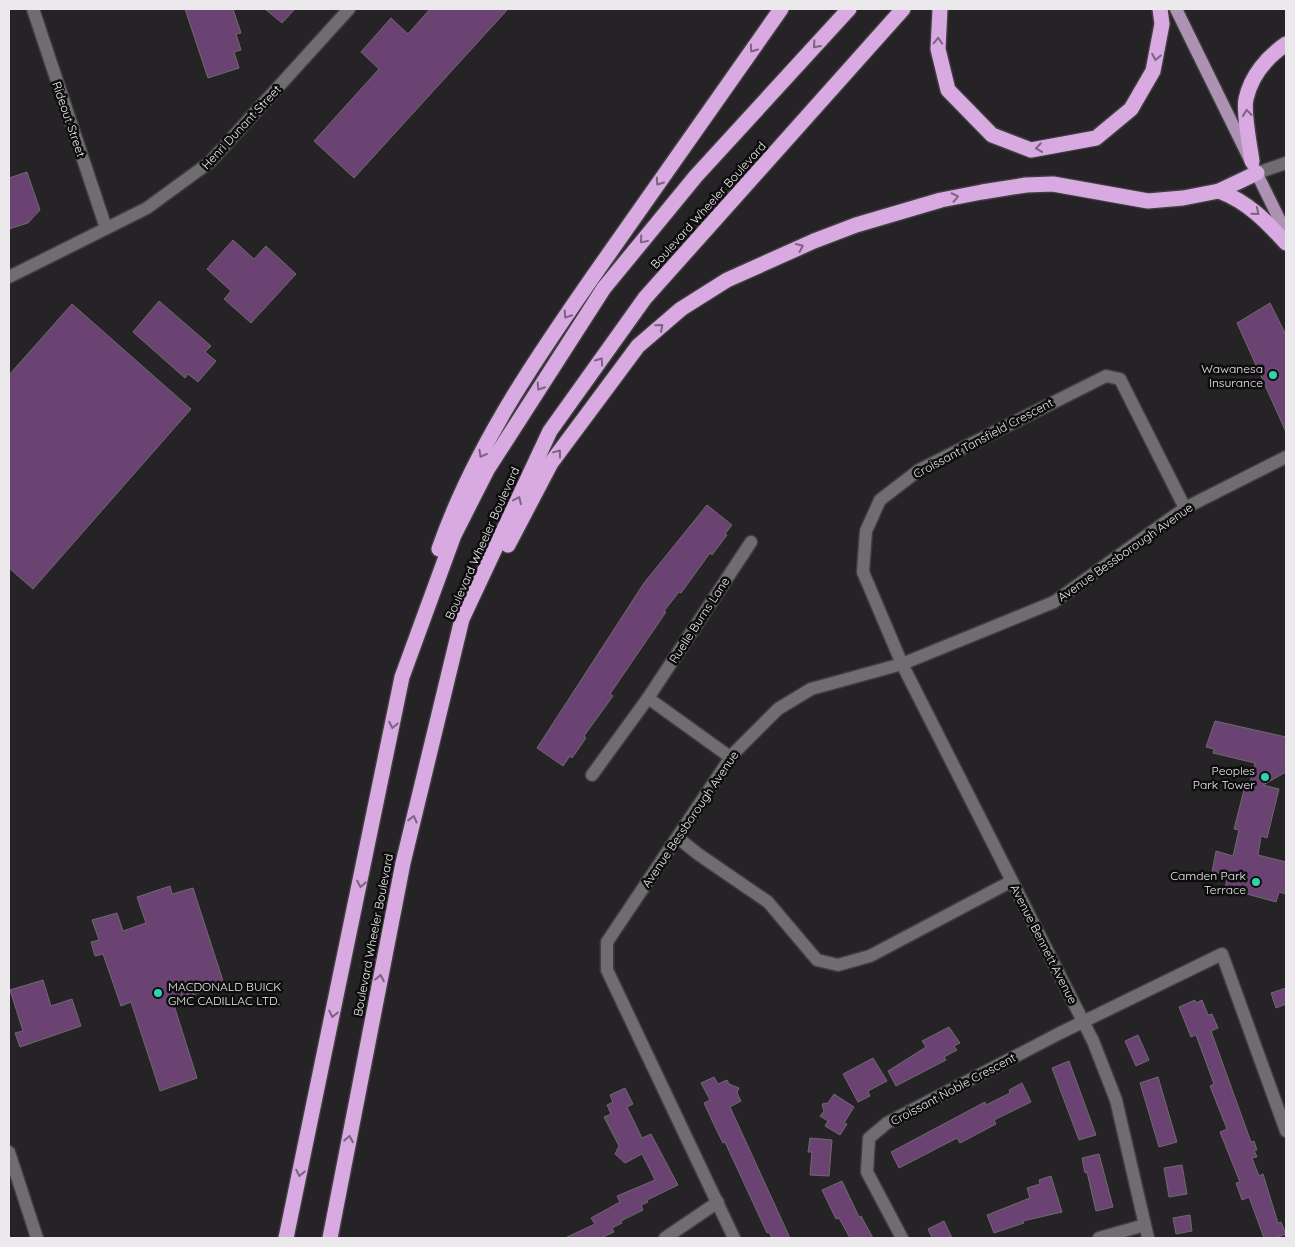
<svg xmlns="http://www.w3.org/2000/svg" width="1295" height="1247" viewBox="0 0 1295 1247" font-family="Quicksand,sans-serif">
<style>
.building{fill:#6b4372;stroke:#6d6b6d}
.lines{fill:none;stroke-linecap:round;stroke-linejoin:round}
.minor-casing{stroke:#3f3d3f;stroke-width:15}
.major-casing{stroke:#3f3d3f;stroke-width:15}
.highway-casing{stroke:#3f3d3f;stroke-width:18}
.minor{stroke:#6f6d70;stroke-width:12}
.major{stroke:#ae92b4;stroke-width:12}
.highway{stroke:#d8aae1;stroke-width:15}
.oneway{stroke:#7d6382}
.poi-dot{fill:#2cd5ab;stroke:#0e0d0e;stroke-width:2}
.labels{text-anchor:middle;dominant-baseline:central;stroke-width:5;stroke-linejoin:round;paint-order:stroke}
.street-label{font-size:12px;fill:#ebe9eb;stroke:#0e0d0e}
.poi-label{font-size:12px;fill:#ebe9eb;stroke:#0e0d0e;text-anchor:end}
</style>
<rect width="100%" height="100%" fill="#252325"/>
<g class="building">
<polygon points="185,9 233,9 241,33 236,34 241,50 234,52 239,68 208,78"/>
<polygon points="265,9 295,9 282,23"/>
<polygon points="430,9 508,9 354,178 314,141 379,69 361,52 391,18 408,34"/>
<polygon points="27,172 40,210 28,223 9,229 9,178"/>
<polygon points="233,240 254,259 266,246 296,274 251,323 224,299 231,291 207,269"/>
<polygon points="159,301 211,346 205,352 216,361 198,382 188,374 185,378 133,332"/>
<polygon points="1270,303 1286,335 1286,432 1237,323"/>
<polygon points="72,304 191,409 33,589 9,568 9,375"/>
<polygon points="707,505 732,525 725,534 727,535 712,555 710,553 681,593 679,592 664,611 666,612 610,694 613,696 584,736 586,738 572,758 570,756 563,766 537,748 644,583"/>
<polygon points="1215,721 1286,737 1286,772 1263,785 1279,789 1267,838 1261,836 1258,855 1286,862 1286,894 1279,892 1276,902 1225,888 1228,876 1212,872 1216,851 1233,856 1239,830 1234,829 1246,782 1250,783 1255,763 1213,753 1214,749 1206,747"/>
<polygon points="170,886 172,894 193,888 224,984 173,1002 197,1078 160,1091 131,1002 121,1006 103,954 95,956 91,942 99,940 92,920 117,913 123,931 146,923 137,897"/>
<polygon points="43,980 51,1006 72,999 81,1026 20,1047 15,1033 23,1031 10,990"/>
<polygon points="1286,988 1286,1004 1276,1008 1271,993"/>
<polygon points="1195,1000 1196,1003 1202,1000 1208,1015 1212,1014 1218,1028 1211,1031 1251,1142 1254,1141 1257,1150 1254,1150 1257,1157 1252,1158 1259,1176 1263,1174 1278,1223 1281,1222 1286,1234 1275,1238 1264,1238 1249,1197 1242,1200 1236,1183 1240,1182 1220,1132 1227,1129 1210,1086 1214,1084 1196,1035 1191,1037 1179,1007"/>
<polygon points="949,1027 960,1043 954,1046 957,1050 944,1057 946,1060 896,1086 888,1071 926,1047 922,1041"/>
<polygon points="1138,1035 1149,1060 1136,1066 1125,1041"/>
<polygon points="873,1058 887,1081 868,1091 870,1096 858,1102 843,1074"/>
<polygon points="1069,1061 1096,1135 1079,1140 1052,1068"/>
<polygon points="714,1077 718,1084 727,1080 729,1084 739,1088 737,1093 741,1101 730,1107 790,1238 772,1238 769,1232 767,1233 725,1142 723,1143 716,1129 704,1103 710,1100 701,1083"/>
<polygon points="1158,1077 1177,1142 1159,1147 1140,1083"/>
<polygon points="1022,1083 1031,1102 994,1120 996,1124 960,1143 957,1138 899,1168 891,1152 985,1102 986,1105 1010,1093 1009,1090"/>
<polygon points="625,1088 633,1104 627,1107 642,1138 651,1134 678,1185 647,1200 648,1202 641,1205 643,1210 621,1221 622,1223 612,1228 614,1232 601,1238 565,1238 595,1224 591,1218 620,1202 617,1196 655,1180 642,1154 625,1163 615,1154 619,1146 604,1117 611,1114 607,1105 613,1102 610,1095"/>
<polygon points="834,1094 854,1107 844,1123 847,1124 840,1135 825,1126 828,1121 820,1116 824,1111 822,1104 828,1103"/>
<polygon points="810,1138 832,1140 829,1176 810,1175 812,1152 808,1152"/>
<polygon points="1099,1154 1113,1207 1096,1211 1087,1172 1085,1173 1082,1158"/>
<polygon points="1182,1165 1187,1194 1169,1197 1164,1168"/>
<polygon points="1051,1176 1062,1212 1023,1221 1024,1223 994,1233 987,1215 1030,1198 1027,1188 1040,1184 1039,1180"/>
<polygon points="842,1181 859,1217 861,1216 873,1238 850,1238 839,1218 836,1219 822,1190"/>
<polygon points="1190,1215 1192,1231 1176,1234 1173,1218"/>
<polygon points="944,1221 952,1238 932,1238 928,1229"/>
</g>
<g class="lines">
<defs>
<g id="minor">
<polyline points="33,9 106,228"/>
<polyline points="1257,173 1286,163"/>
<polyline points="9,277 147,208 210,162 349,9"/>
<polyline points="648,698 730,757"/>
<polyline points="592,775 648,698 751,542"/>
<polyline points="678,838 698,854 768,902 817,960 838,965 870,956 1012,881"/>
<polyline points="9,1152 37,1238"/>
<polyline points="665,1238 718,1202"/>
<polyline points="734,1238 607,970 607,942 733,754 778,709 811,689 902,664 1054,602 1185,508 1286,457"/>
<polyline points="902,1238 867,1172 869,1138 887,1123 1060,1033 1222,954 1286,1131"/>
<polyline points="1099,1238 1145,1225"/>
<polyline points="1148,1238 1116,1100 1093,1041 902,664 863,572 866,531 880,500 919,470 1106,376 1120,379 1185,508"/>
</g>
<polyline id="major" points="1176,9 1286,233"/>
<g id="highway">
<polyline points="940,9 938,49 948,90 992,135 1031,150 1096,138 1131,109 1153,71 1162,24 1160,9"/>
<path d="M1252 161C1250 147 1243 111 1246 99 1251 76 1267 57 1286 44"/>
<path d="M1219 191C1248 202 1266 221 1286 243"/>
<polyline points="508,545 551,463 638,346 681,309 727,280 814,241 856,225 941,200 982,192 1026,185 1053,184 1148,201 1183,198 1219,191 1257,173"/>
<path d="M439 549C477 440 547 342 613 248 669 168 725 88 781 9"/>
<polyline points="286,1238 402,677 454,535 487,470 604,288 696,176 849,9"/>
<polyline points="330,1238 403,863 462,619 550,431 645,298 903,9"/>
</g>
</defs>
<use href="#minor" class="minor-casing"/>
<use href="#major" class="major-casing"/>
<use href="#highway" class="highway-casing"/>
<use href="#minor" class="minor"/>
<use href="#major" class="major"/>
<use href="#highway" class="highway"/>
</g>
<defs><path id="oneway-chevron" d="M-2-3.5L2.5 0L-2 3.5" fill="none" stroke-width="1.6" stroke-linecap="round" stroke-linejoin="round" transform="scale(1.25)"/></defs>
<g class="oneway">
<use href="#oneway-chevron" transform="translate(938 41) rotate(-88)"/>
<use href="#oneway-chevron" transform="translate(816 45) rotate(132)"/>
<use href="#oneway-chevron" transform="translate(753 49) rotate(125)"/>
<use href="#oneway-chevron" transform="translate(1156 57) rotate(101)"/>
<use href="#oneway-chevron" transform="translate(1247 113) rotate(-96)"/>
<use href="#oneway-chevron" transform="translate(1039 148) rotate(172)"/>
<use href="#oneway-chevron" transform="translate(659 182) rotate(125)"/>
<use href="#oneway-chevron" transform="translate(955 197) rotate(-12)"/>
<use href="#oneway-chevron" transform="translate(1256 212) rotate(40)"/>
<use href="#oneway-chevron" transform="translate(643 240) rotate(130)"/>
<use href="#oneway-chevron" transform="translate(800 247) rotate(-24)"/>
<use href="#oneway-chevron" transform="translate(567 315) rotate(123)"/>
<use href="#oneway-chevron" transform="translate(660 327) rotate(-41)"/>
<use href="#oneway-chevron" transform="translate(600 361) rotate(-54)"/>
<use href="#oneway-chevron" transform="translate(540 387) rotate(123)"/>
<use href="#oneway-chevron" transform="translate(558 453) rotate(-53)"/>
<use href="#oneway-chevron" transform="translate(482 454) rotate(119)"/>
<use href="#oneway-chevron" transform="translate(518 500) rotate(-65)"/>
<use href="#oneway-chevron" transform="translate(393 725) rotate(101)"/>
<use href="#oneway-chevron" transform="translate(413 819) rotate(-76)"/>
<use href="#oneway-chevron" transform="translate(361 884) rotate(101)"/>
<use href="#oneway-chevron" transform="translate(380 978) rotate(-79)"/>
<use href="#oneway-chevron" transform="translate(333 1014) rotate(102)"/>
<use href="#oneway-chevron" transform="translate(349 1139) rotate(-79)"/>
<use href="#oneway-chevron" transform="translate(300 1173) rotate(101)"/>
</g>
<g class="poi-dot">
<circle cx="1273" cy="375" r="5"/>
<circle cx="1265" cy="777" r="5"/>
<circle cx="1256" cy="882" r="5"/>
<circle cx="158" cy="993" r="5"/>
</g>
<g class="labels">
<g class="street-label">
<text transform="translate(69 119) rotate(71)">Rideout Street</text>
<text transform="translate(241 127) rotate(-47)">Henri Dunant Street</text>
<text transform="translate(708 205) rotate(-48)">Boulevard Wheeler Boulevard</text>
<text transform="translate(983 438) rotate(-28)">Croissant Tansfield Crescent</text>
<text transform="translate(482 543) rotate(-66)">Boulevard Wheeler Boulevard</text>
<text transform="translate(1125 552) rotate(-35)">Avenue Bessborough Avenue</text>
<text transform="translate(699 620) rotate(-57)">Ruelle Burns Lane</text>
<text transform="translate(690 819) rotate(-56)">Avenue Bessborough Avenue</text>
<text transform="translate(373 935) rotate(-79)">Boulevard Wheeler Boulevard</text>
<text transform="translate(1044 944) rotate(63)">Avenue Bennett Avenue</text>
<text transform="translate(953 1089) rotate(-28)">Croissant Noble Crescent</text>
</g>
<g class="poi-label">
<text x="1263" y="368">Wawanesa<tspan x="1263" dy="14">Insurance</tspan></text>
<text x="1255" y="770">Peoples<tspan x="1255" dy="14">Park Tower</tspan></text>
<text x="1246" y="875">Camden Park<tspan x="1246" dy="14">Terrace</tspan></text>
<text x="168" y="986" text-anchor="start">MACDONALD BUICK<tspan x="168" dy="14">GMC CADILLAC LTD.</tspan></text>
</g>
</g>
<rect width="1295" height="1247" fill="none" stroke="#ebe9eb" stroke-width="20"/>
</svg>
